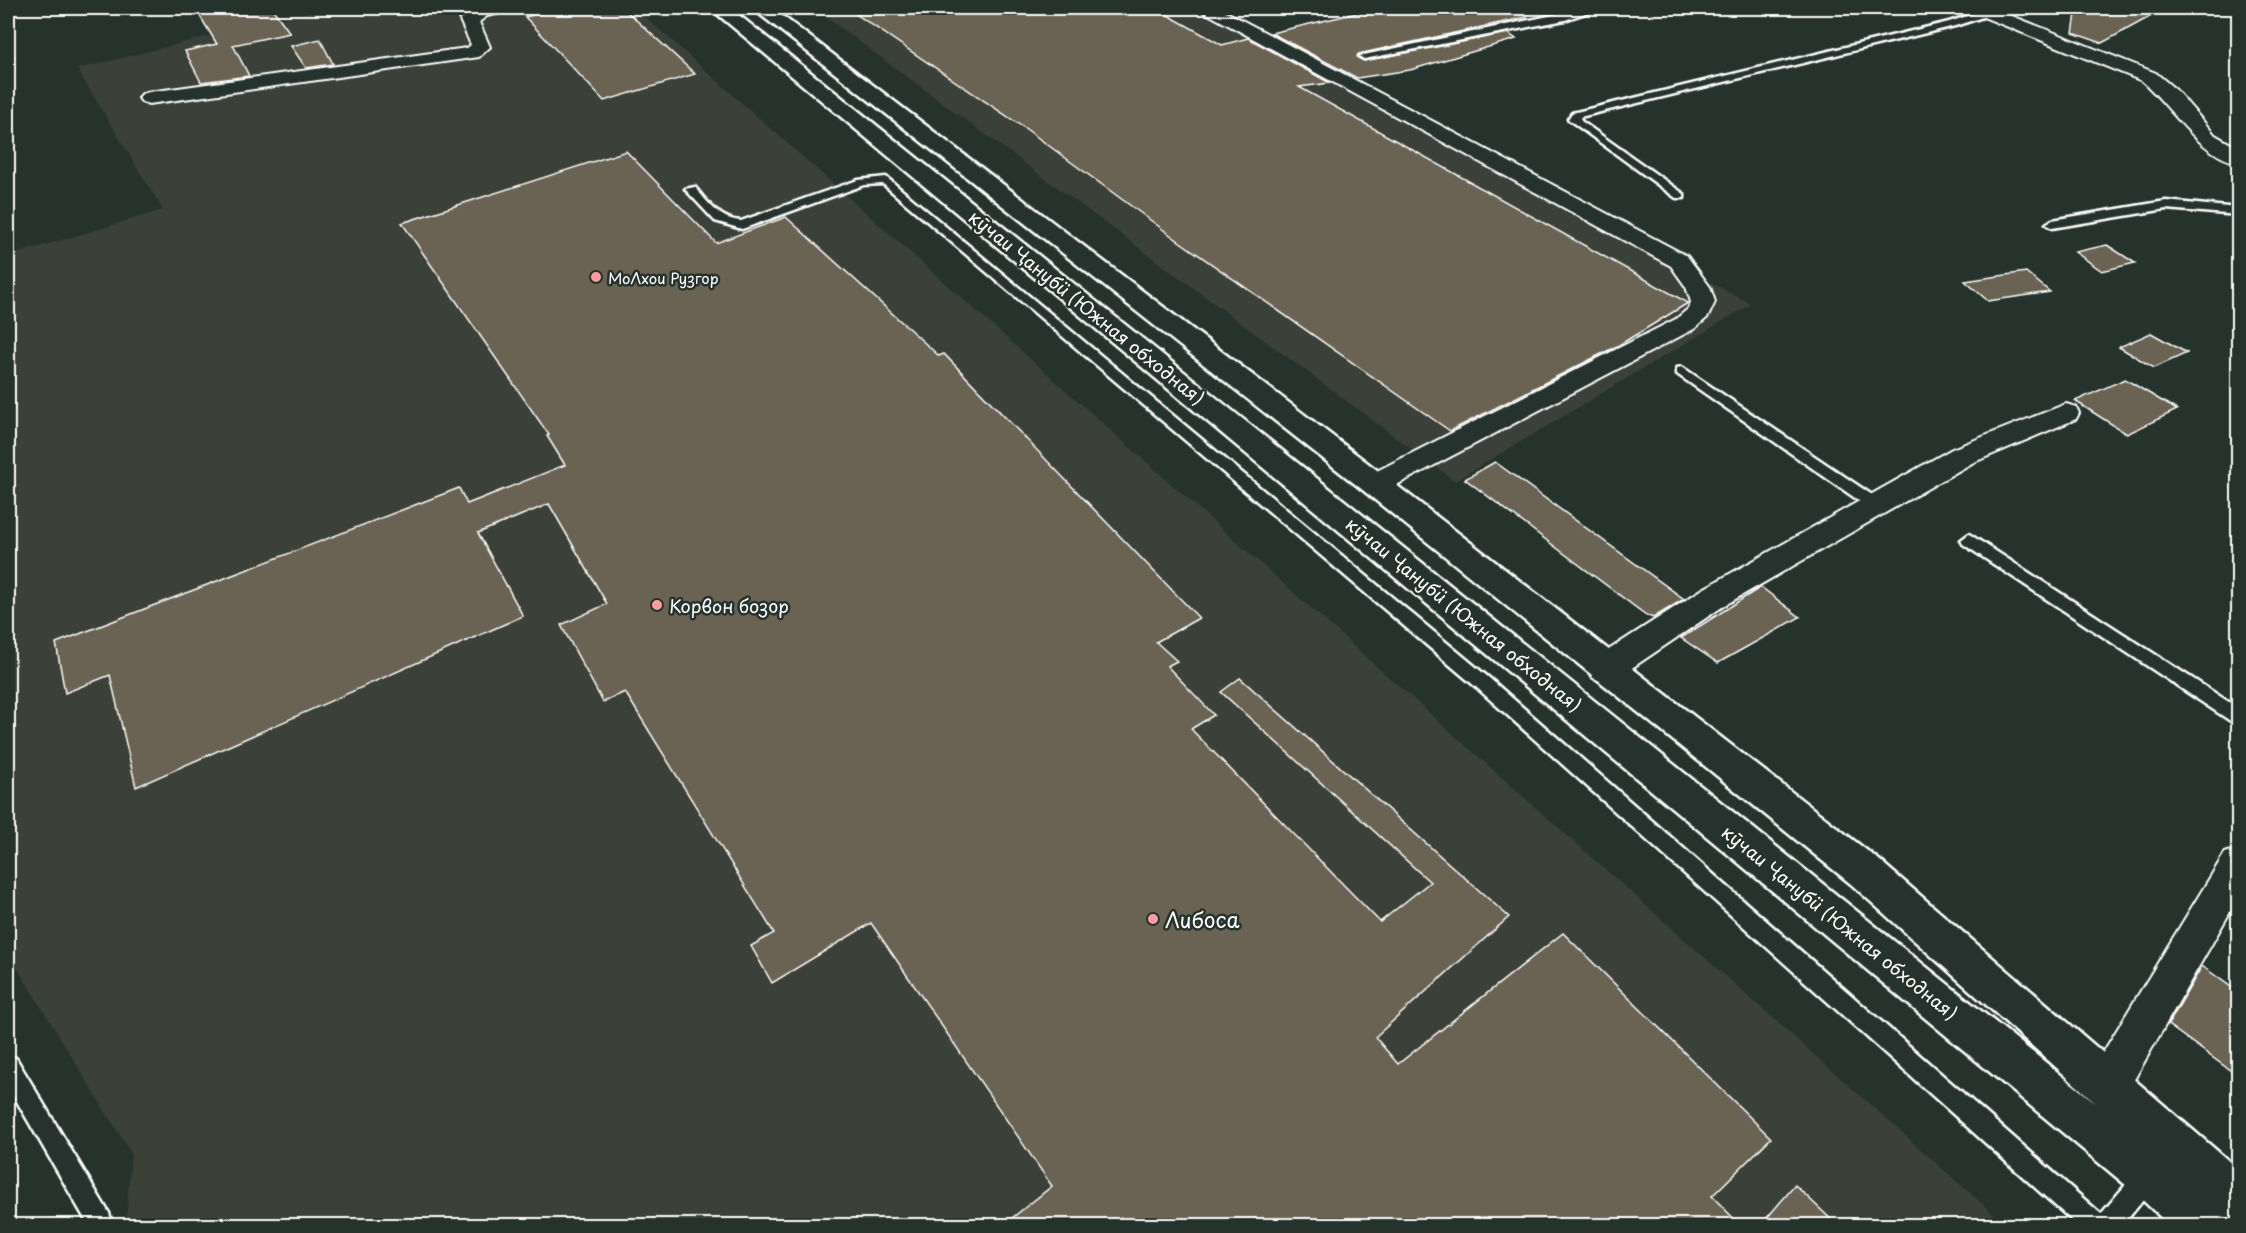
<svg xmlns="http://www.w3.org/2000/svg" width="2246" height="1233" viewBox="0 0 2246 1233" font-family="'Playpen Sans',sans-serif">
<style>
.built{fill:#3a4138}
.building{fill:#6a6353;stroke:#fff;stroke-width:1.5}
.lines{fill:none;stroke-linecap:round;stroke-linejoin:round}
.service-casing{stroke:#fff;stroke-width:5}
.minor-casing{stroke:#fff;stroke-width:4}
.secondary-casing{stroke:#fff;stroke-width:5}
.service{fill:#26332d;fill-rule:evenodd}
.minor{fill:#26332d;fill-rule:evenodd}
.secondary{fill:#26332d;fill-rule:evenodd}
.poi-dot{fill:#ff9aa2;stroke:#26332d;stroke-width:2}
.labels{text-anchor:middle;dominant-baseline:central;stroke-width:5;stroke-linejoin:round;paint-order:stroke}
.far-poi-label{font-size:15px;fill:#fff;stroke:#26332d;text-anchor:start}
.street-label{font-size:18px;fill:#fff;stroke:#26332d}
.poi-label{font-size:18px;fill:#fff;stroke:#26332d;text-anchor:start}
.near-poi-label{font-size:21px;fill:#fff;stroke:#26332d;text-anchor:start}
</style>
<rect width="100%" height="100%" fill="#26332d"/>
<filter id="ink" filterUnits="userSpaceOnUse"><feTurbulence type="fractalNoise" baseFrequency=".0167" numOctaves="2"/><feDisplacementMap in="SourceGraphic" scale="12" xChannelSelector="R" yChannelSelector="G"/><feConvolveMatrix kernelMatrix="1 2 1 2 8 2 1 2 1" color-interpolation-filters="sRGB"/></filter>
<g filter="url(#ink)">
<g class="built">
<polygon points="324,8 635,8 2006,1225 126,1225 131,1153 8,953 8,256 163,210 77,69"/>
<polygon points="814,8 1209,8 1514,177 1751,304 1455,481"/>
</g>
<g class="building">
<polygon points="195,8 272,8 290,33 233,45 249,76 201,82 185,51 217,44"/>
<polygon points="561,8 623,8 695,74 604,101 525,17"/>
<polygon points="847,8 1155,8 1222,45 1248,38 1330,83 1299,87 1688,303 1619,345 1450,431 1176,239 1026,129"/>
<polygon points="1378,8 1526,8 1527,17 1359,54 1358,58 1364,61 1508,33 1516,39 1410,70 1357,78 1271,33"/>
<polygon points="2077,8 2166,8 2102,43 2073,33"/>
<polygon points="320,39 333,64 306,68 291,46"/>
<polygon points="626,151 716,243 786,217 939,356 944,354 1199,618 1156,642 1177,661 1167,666 1214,715 1191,729 1380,922 1430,882 1221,692 1240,678 1509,917 1375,1037 1398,1064 1563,933 1771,1138 1712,1196 1741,1226 1002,1226 1052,1186 871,923 772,983 751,946 774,933 625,692 603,702 561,625 607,604 549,504 478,533 523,616 136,787 110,675 65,693 56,643 459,488 467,504 565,465 547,436 549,435 402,223"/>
<polygon points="2107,245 2135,263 2102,271 2075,252"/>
<polygon points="2026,272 2050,292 1988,301 1965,281"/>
<polygon points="2151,333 2187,353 2154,368 2119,347"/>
<polygon points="2125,379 2177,410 2127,434 2075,401"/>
<polygon points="1495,462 1684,599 1653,618 1646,615 1465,479"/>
<polygon points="1761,587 1800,617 1718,663 1681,638"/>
<polygon points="2202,966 2238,992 2238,1076 2168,1025"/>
<polygon points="1795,1185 1838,1226 1760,1226"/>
</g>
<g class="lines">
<defs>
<g id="service">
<polygon points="1587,8 1600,8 1565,20 1364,59 1359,56"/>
<polygon points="1989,9 1992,10 1992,14 1955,26 1580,117 1581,121 1684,194 1684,198 1676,198 1568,119 1572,113 1949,22"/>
<path d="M886 177 1488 677 2101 1214 2140 1168 2148 1164 2156 1168 2160 1176 2156 1184 2122 1226H2078L1476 687 883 184 864 185 742 229 715 221 685 189 695 187C707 202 720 220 741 221L858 180Z"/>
<polygon points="2166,201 2238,208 2238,215 2166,209 2052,228 2046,224 2052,220"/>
<polygon points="1682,367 1881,501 1884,505 1881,509 1871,509 1677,374 1677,368"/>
<polygon points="1969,534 2238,708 2238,724 2232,722 1963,544 1961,540"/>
<polygon points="8,1055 16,1058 109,1213 113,1226 89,1226 8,1086"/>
</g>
<g id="minor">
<polygon points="477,8 508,8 505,12 487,16 479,22 490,47 479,57 149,104 142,102 139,98 142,94 149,92 467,48 471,45 460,20"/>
<polygon points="1197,8 1219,8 1687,256 1710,287 1715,302 1708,317 1694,329 1385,491 1375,494 1365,491 1361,484 1365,477 1676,319 1688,309 1691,302 1686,287 1671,266"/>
<path d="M1968 8H1992L2156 73 2176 90 2215 135 2238 148V163C2200 156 2171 106 2142 81L1971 12Z"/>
<polygon points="2066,404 2076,407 2079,413 2076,419 1972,463 1725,605 1617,678 1605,682 1593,678 1589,669 1593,660 1703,589 1952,449"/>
<polygon points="2238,849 2238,898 2123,1099 2108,1105 2093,1099 2087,1084 2093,1069 2225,853"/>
</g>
<polygon id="secondary" points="710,8 730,8 2096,1103 1851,884 1364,491 752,8 772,8 1386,477 1879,860 2238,1169 2238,1222 2225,1217 2228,1226 2170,1226 2133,1191"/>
</defs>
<use href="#service" class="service-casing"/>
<use href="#minor" class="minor-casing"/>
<use href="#secondary" class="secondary-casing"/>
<use href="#service" class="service"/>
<use href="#minor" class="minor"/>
<use href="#secondary" class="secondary"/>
</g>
</g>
<g class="poi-dot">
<circle cx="596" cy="277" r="6"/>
<circle cx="657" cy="605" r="6"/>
<circle cx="1153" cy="919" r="6"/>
</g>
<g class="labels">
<g class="far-poi-label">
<text x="608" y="277">МоЛхои Рузгор</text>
</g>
<g class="street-label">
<text transform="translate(1087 307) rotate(39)">кӯчаи Ҷанубӣ (Южная обходная)</text>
<text transform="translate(1464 614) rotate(39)">кӯчаи Ҷанубӣ (Южная обходная)</text>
<text transform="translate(1840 922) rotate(39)">кӯчаи Ҷанубӣ (Южная обходная)</text>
</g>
<g class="poi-label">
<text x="669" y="605">Корвон бозор</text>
</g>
<g class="near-poi-label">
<text x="1165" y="919">Либоса</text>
</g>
</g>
<rect width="2246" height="1233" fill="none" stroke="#26332d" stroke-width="30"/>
<rect x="15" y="15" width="2216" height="1203" fill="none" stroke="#fff" stroke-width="2" filter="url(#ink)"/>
</svg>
